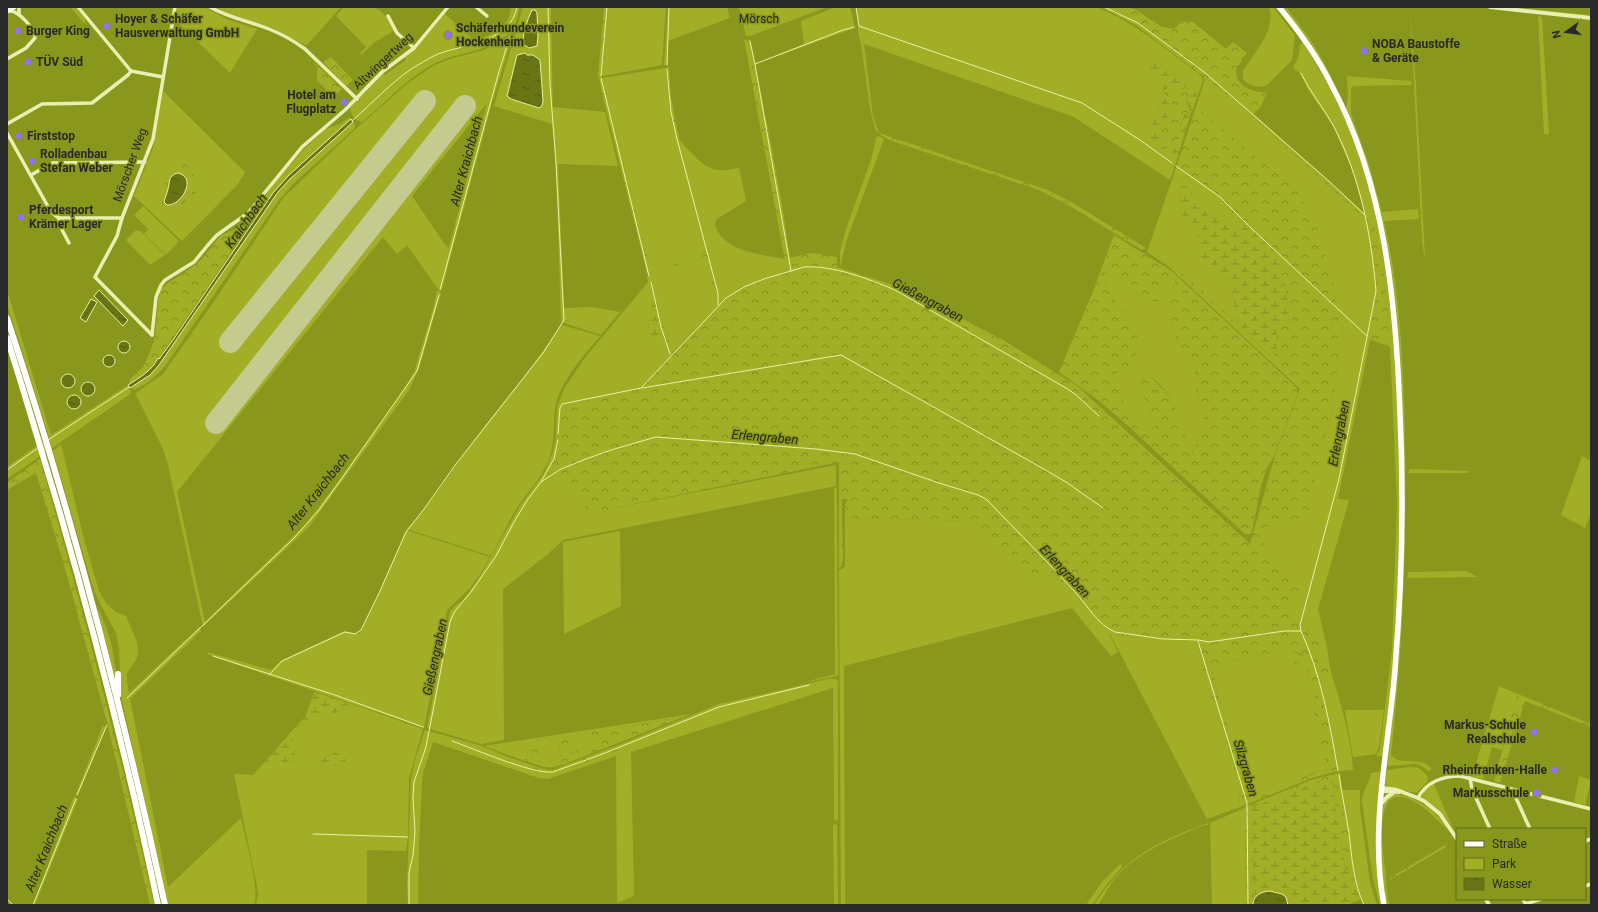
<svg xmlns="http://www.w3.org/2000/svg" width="1598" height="912" viewBox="0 0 1598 912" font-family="Roboto,sans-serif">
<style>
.green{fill:#a2af26;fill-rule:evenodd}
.forest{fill:url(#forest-crowns);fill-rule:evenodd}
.wetland{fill:url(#wetland-marsh)}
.water{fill:url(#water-ripples);stroke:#eaf1a4}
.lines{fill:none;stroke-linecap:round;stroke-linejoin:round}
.stream{stroke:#eaf1a4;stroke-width:1}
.runway{stroke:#c4cb8e;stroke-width:22}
.minor{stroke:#e9efb1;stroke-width:3.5}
.tertiary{stroke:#e9efb1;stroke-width:4}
.secondary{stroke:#f8fbde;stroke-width:5}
.primary{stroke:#fefff9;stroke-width:5.5}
.motorway{stroke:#fff;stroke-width:6}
.poi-dot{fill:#956fff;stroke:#89971c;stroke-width:1.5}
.labels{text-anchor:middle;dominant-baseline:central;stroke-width:3;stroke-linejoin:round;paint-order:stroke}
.poi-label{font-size:12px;font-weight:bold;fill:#292929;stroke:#89971c;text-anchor:start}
.park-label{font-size:12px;fill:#282825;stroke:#89971c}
.street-label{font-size:12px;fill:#292929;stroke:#89971c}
.water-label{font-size:13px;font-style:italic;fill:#272822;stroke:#89971c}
</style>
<defs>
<pattern id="forest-crowns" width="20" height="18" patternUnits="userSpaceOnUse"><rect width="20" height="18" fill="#a2af26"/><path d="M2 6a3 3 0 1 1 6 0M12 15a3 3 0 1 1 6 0" fill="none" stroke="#848e21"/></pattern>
<pattern id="wetland-marsh" width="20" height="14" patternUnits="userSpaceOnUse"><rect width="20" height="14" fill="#a2af26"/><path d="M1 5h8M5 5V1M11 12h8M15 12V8" fill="none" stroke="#848e21"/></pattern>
<pattern id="water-ripples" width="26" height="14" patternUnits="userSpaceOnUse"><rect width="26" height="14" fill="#697513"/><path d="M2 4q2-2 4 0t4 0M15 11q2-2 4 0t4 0" fill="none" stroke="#525b11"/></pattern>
</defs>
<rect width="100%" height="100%" fill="#89971c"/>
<g class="green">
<polygon points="70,7 76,8 85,19 85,24"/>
<polygon points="177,7 204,7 229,20 257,29 230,73 175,20"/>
<polygon points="214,7 341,7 307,45 305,45 273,28 240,18"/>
<path d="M344 7C374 7 379 2 395 30L375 42 361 55 360 53 366 47 336 16Z"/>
<path d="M511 7H520L513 33C503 35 496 44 486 47 470 53 452 55 436 63 408 76 386 103 362 122 354 121 351 115 350 108L383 73 385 75 406 60 404 57 414 50 445 14 475 41C491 35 511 27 511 7Z"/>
<polygon points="523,7 548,7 551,116 553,117 553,107 605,112 618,166 558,164 564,308 592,307 620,312 601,335 561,322 556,164 552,124 494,106"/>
<polygon points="608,7 666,7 662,65 603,76"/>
<polygon points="668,7 727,7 730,18 668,41 668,65 664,65"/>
<polygon points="743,7 827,7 750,36"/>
<polygon points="836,7 850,7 855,28 755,64 804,44 801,21"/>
<path d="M856 7H1096C1134 22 1166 49 1199 74L1203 79 1199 92 1184 84 1156 61 1150 72 1161 85 1165 92 1146 140 1176 162 1170 180 1074 117 864 44 873 116 879 133 876 131 870 109 862 50 858 31V25Z"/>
<path d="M1269 7H1273L1295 35 1292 60 1267 85C1261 89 1247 86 1243 78 1243 77 1243 71 1243 71 1254 53 1277 29 1269 7Z"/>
<path d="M1282 7H1286C1306 33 1323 55 1335 86L1307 39Z"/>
<polygon points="1410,7 1416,86 1425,258 1424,256 1422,240"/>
<polygon points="1510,7 1591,15 1591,16"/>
<polygon points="1538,16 1542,17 1549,134 1544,134"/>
<path d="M513 34 492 103 442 289H438L407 245 397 254 383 237 177 492 205 622 304 526 332 490 392 407 405 388 414 372 433 309 437 290 441 293 420 366 409 390 308 528 203 627 168 465 163 449 136 395V393L163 374 215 300 284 197 358 127 408 83 435 65 450 59 484 50ZM487 103 449 247V248L446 246 412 196Z"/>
<path d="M1303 43C1321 72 1338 101 1351 133 1379 202 1388 278 1394 352 1402 459 1401 567 1393 675 1390 701 1386 728 1383 755L1376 757 1380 749 1392 648 1397 502 1390 347 1385 285 1380 254 1374 263 1376 291 1366 338 1370 340 1338 499 1349 500 1318 609 1327 647 1329 663 1318 654 1311 634 1306 627 1298 624 1292 619V608L1303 588C1290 575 1260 551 1259 532L1268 526 1286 523 1321 454 1332 411 1343 324 1335 300 1333 282 1297 191 1196 107 1205 79 1203 76 1238 103 1363 217 1365 214 1353 172 1333 126 1307 88 1300 73 1293 68 1299 55 1300 44Z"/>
<path d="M666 68 670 112 677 139H679C688 149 704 169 717 170 724 171 732 169 739 168L746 201 717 219 715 223C719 251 763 255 785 259L787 271 740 290 725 300 719 295 707 247C701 259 686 259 674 261V267L702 259 707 263 718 305 673 352 669 349V336L663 325 655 296 652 302 651 319 649 321 648 331 640 336 645 337 661 334 664 338 670 357 640 388 562 404 560 407 558 441 555 455 542 483 555 474 586 508 595 512 836 465V486L563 540 547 555 503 589 504 740 481 744 427 728 450 611 456 605 463 600 479 578 520 506 544 473 553 452 556 436 557 407 564 389 584 359 648 282 653 284 621 152 617 153 603 97 607 96 602 78Z"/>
<path d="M1347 76 1411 81 1412 85 1353 86 1351 89V114L1368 162 1382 212 1418 209 1419 219 1384 221C1400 289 1403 361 1405 432 1407 540 1403 648 1391 755 1401 767 1420 755 1431 768L1430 772 1420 765 1415 764 1387 766 1399 638 1401 395 1385 237 1346 109 1348 96Z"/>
<polygon points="163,91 245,172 238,184 182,241 134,196 153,148"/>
<path d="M350 117 351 119C314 152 278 183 250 225L248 219 282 174 303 150 327 128 340 124Z"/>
<polygon points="353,122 355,125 354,129 294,183 279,200 163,369 147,383 134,390 132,387 150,375 159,365 273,198 290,179"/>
<polygon points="879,136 884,139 846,242 840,267 840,252 846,229 872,157 876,138"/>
<polygon points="1177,165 1217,193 1232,214 1244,223 1242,229 1234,228 1225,221 1210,217 1187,187 1180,186 1179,211 1192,221 1197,232 1199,243 1226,277 1230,280 1238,325 1187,277 1148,249"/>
<polygon points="143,206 179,241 166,255 144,234 148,229 134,215"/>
<polygon points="136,230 138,231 139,230 165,255 150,265 126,240"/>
<path d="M1170 270 1177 276 1173 288 1177 339 1195 369 1197 397 1206 413 1197 443 1191 454C1184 431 1178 405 1161 386 1157 381 1151 378 1146 374L1139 382 1156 426 1150 428C1137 417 1114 399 1115 380 1115 377 1117 374 1118 371L1131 369 1135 358 1138 329 1117 305 1105 285 1107 272 1115 277 1134 292 1157 303Z"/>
<polygon points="7,290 51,435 128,385 131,392 129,395 7,479 7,467 49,437 7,304"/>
<path d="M562 325 600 336C584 355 559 383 555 408 553 425 555 443 549 459 542 477 529 490 519 505 508 521 501 539 491 556L407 529C441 492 467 446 500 407 507 399 513 389 521 381Z"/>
<path d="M61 444 84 539 99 591 106 603 116 612 126 616 137 642 138 652 137 658 127 673V682L129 693 200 626 201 631 130 699 168 887 241 818C245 838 260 888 254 905H168L121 696 119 647 116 633 97 598 92 584 53 451Z"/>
<polygon points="1582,456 1591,461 1591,512 1585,528 1561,515"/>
<polygon points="1410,469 1412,469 1469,471 1468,473 1408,473"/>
<polygon points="834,488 837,488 838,674 837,676 802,683 835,674 835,672"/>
<polygon points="845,518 974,521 1036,579 1053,575 1061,585 1066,584 1108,632 1118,652 1111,656 1072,608 844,666 845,905 841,905 839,570 845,567"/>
<polygon points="406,530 490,557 480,575 469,589 447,610 424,728 220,659 208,654 207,652 271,670 282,660 344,631 359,634 372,609"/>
<polygon points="620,531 621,606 564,634 563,542"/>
<polygon points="1466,571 1478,577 1407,578 1408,572"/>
<path d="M96 605C107 624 113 645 115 667L116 670V682Z"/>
<polygon points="1111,636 1197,641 1208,690 1212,697 1228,746 1239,788 1240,807 1207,819"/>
<path d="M1289 650 1303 656V659L1294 663 1300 668H1306C1309 672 1306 678 1308 683L1312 684 1315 688 1314 721 1326 760 1328 764H1330L1331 766 1329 770C1319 767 1300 780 1291 785 1282 790 1267 797 1256 798L1252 802 1217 693 1212 666 1245 657Z"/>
<path d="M1332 676C1342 707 1351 738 1353 770L1338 771 1330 722 1319 680Z"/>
<polygon points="828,679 836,679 838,682 838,819 834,821 833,688 631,752 634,896 617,903 616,756 548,779 539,778 433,742 423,773 422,782 419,848 418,905 408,905 407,883 411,780 415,760 425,730 482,746 508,757 507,762 540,772 573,767 622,749 621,744 719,704"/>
<polygon points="1499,686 1518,694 1502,750 1492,747 1483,779 1472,777"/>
<path d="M357 706 423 729 409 778 408 835 406 851 367 850V905H256L258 896 257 886 234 774 253 775 264 763H293L295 751 292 737 296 730 305 720 312 719H321L324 716ZM331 754 345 759 348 766 314 764Z"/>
<polygon points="1345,710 1384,710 1379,746 1376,754 1353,757"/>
<path d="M691 714 683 717 559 738 561 765C554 768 548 768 541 766L538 744 529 748 525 761 484 746Z"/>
<polygon points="103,725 106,727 78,795 76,794"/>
<polygon points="619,734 625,734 567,754 567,743"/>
<polygon points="1409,767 1419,768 1428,776 1427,782 1416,793 1387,787 1385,781 1387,770"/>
<path d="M1380 772 1377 815 1382 905H1380L1373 879 1362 801C1362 790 1370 783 1371 773Z"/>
<polygon points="1579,776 1591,780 1585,805 1574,802"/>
<polygon points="1434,784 1452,826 1445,817 1422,797 1425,789"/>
<polygon points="1342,790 1360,790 1360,809 1370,883 1377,905 1364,905 1353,871 1349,831"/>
<path d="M1396 794C1419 797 1436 812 1449 829 1445 829 1430 812 1424 808 1372 770 1382 839 1385 868 1386 881 1387 893 1389 905H1386C1383 885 1375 815 1386 800 1389 796 1392 795 1396 794Z"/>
<polygon points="74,796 78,799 35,905 33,905"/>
<polygon points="1245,808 1246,905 1212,905 1210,823"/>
<path d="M1207 823 1208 825C1201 824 1190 831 1183 834 1156 846 1131 858 1112 882 1107 890 1103 898 1098 905H1094C1126 855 1154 844 1207 823Z"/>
<polygon points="837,824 838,905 834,905 833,825"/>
<polygon points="1121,863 1122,867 1107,884 1092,905 1086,905 1102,882"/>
</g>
<g class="forest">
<polygon points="548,7 551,7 553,117 551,116 550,107"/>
<polygon points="604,7 608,7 603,76 598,77"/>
<polygon points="739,7 743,7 750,36 746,36"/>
<path d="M1101 7H1127L1136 10 1162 27 1174 29 1182 21 1193 22 1226 49 1233 42 1247 53 1236 69C1236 71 1236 76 1237 78 1242 89 1257 93 1267 92L1261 106 1254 114 1365 214 1373 215 1385 285 1390 347 1366 338 1376 290 1374 263 1365 215 1363 217 1238 103 1203 76 1136 25Z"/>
<path d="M744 39 750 40C765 112 780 185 790 258L811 253 837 257V267L890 284 926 300 1003 340 1077 386 1250 544 1276 452 1300 389 1168 266 1147 252 1148 249 1187 277 1274 359 1277 341V322L1281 320 1289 322 1287 298 1283 277 1272 243 1256 227 1244 223 1232 214 1217 193 1177 165 1196 107 1297 191 1317 227 1333 282 1335 300 1343 324 1332 411 1321 454 1307 515 1286 523 1268 526 1259 532V536L1273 559 1304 588 1292 608V619L1298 624 1306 627C1309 634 1316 639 1321 646L1318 654 1329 663 1332 676 1319 680 1330 722 1338 771 1312 778 1240 807 1239 788 1228 746 1212 697 1208 690 1197 641 1111 636 1066 584 1061 585 1053 575 1036 579 974 521 845 518V504L848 499H842L843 562 841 567 839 568V462L595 512 586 508 555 474 542 483 541 482 555 455 558 441 560 407 562 404 640 388 718 305 707 263 702 259 674 267V261C685 259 695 258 705 252L703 247H707L719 295 725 300 740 290 787 271ZM1289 650 1302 654 1303 656V659L1298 661 1293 666 1297 668H1306C1309 672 1306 678 1308 683L1312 684 1315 688 1314 721 1327 764H1330L1331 765 1328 770 1321 769 1311 775 1303 777 1291 785 1254 798 1252 801 1217 694 1212 666 1245 657Z"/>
<polygon points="331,57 353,80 346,86 323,62"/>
<polygon points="314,62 342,89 333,97 317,80 317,69"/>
<polygon points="669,67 671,97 679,139 677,139 670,112 666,68"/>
<polygon points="599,78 602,78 607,96 603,97"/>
<path d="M1169 86 1173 90C1181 88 1188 86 1193 93L1190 98 1186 97C1186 105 1192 107 1190 116L1185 114 1176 136 1170 147 1159 150 1156 148 1165 128 1166 100 1163 97 1165 90Z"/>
<polygon points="879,133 1048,190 1073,203 1146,248 1142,250 1070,206 1039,190 889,140 881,135"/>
<polygon points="621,152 654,284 648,282 645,265 617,153"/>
<path d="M184 162 203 186C195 194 168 223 158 204L161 190 171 175 165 196 164 202 167 205C179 206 186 193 188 182L184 175 177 173 173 174Z"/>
<polygon points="248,219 250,225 158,359 149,370 130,384 129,381 130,379 143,367 151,350 155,337 158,301 161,289 167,284 191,268 202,259 221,235 234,230 243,225"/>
<path d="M1114 235 1170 270 1157 303 1134 292 1115 277 1107 273 1105 286 1117 305 1138 329 1135 358 1131 369 1118 371C1110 395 1133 414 1150 428L1156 426 1139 382 1146 374C1164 388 1175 402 1182 424 1186 434 1187 445 1192 454L1197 443 1206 413 1197 397 1195 369 1177 339 1169 317 1168 306 1177 276 1297 388 1298 393 1273 458C1259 476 1258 511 1251 534H1245L1126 424 1098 400 1059 372 1092 294Z"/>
<path d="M40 459C82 607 121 755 154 905H150L108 726 63 561 36 473 7 490V483Z"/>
<circle cx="1297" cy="688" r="5"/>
<polygon points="1518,694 1591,724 1591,727 1525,701 1500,783 1494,781"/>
<path d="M683 717 565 764 561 765 559 738ZM619 734H623L567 754V743Z"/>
<polygon points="534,743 538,744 541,766 525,761 529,748"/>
<polygon points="621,744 623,749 556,773 540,772 506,762 508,757 540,768 549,770 558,768"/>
<polygon points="1340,773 1349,831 1353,871 1346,872 1341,840 1337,831 1333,781 1252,807 1254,889 1256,896 1253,899 1253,905 1246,905 1245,807 1314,779"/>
<polygon points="1445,845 1446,847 1390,880 1390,878"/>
</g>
<g class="wetland">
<polygon points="1156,61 1184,84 1199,92 1191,114 1191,107 1185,97 1190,98 1193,93 1187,88 1172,90 1169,86 1167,87 1165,92 1161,85 1150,72 1151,67"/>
<polygon points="1163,97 1170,101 1172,104 1165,128 1156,148 1145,140"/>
<polygon points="1186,114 1190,116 1176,162 1159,150 1170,147 1176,136"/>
<polygon points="1180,186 1187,187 1210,217 1225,221 1234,228 1242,229 1244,223 1256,227 1272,243 1283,277 1287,298 1289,323 1281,320 1277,322 1277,341 1274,359 1238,325 1230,280 1226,277 1219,279 1200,260 1197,232 1192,221 1182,215 1179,211"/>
<polygon points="655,295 663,325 669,336 669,349 673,352 670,357 664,338 661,334 645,337 639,336 648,331 649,321 651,319 652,302"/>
<polygon points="314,692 357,706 324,716 321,719 312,719 305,720 296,730 292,737 295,751 293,763 264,763 306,715"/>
<polygon points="336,752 345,759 348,766 313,764"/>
<path d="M1324 779 1333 781 1337 831 1341 840 1346 872 1353 871 1361 899 1348 905H1288C1286 889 1267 890 1256 896L1254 889 1252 807Z"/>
</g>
<g class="water">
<path d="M532 10H535L537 13 538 35 537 46 529 48 523 44C523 32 527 21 532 10Z"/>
<polygon points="525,53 527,55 533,55 540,60 543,101 542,106 539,108 511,99 507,96 517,55"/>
<path d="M351 119 353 122 290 179 278 192 159 365 150 375 130 388 128 385C139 378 153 370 158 358L159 359 173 340 273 193 288 176Z"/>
<path d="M177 173C198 176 182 206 167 205L164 202C165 197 167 194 168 189 170 182 168 176 177 173Z"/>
<polygon points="99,290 128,320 123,326 94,296"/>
<polygon points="91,299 97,302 86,322 80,318"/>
<circle cx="124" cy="347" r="6"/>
<circle cx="109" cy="361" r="6"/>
<circle cx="68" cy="381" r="7"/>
<circle cx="88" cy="389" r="7"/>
<circle cx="74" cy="402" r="7"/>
<path d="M1270 891 1282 894 1286 897 1288 905H1253C1253 895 1261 892 1270 891Z"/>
</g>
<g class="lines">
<g class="stream">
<polyline points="856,7 859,26 1082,103 1140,140 1172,163"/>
<polyline points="1104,7 1138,23 1204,72 1330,182 1365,215"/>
<polyline points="505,28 509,33"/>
<polyline points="750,41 755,64"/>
<polyline points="667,65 669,7"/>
<polyline points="667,70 671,112 677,139 718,293 718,305"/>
<polyline points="601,76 607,7"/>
<polyline points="601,78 649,276"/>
<path d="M352 121C371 104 390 84 411 69 420 64 429 58 438 54 465 44 511 42 517 7"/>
<polyline points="1176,166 1220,197 1252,229 1367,336"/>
<polyline points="791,271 755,64 843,30 854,27"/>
<polyline points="651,282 661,327 670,354"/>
<polyline points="440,290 498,75 510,36"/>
<polyline points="642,388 841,355 1042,468 1066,482 1103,508"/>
<path d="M558 434 560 408 562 404 641 388 726 298 744 287 764 279 804 267C832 265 869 279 895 290L1066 388 1075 394 1099 416"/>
<polyline points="48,440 129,387"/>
<polyline points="7,470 38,448"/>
<path d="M541 482 561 469 586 459 611 450 656 437 816 449 855 454 939 483 978 495 986 499C1016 530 1046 560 1075 592 1087 605 1098 625 1115 632L1163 639 1198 640 1209 642 1284 631H1301L1300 625 1339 479 1376 291C1371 233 1360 176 1333 125 1323 107 1310 92 1301 73"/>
<path d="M1301 631C1321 675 1330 724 1338 771"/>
<polyline points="1198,641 1247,803 1248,905"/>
<polyline points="213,656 335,695 423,727"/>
<polyline points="269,675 282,661 345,632 355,634 361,630 380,591 406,532 424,509 456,464 543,353 564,320 556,163 550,84 548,7"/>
<polyline points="127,698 294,538 319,510 342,478 417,371 439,295"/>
<path d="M452 741C475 749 531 774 553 772L605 753 719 707 809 685"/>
<path d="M1339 775C1342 795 1346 814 1349 833 1352 858 1353 881 1364 905"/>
<polyline points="77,795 107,725"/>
<polyline points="313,834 408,837"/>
<polyline points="7,899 13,905"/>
<polyline points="33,905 76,799"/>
<polyline points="409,905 409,873 413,855 415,832 413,798 414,782 426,747 450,622 455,611 471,592 496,556 514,522 528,499 541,482 554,459 558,440"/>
</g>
<g class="runway">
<polyline points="230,342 425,101"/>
<polyline points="216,423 465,106"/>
</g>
<g class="minor">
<polyline points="78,7 131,71 163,77"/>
<path d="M210 7C229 18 249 21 269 29 282 34 294 41 305 49L357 99"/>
<polyline points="476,7 487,16"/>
<polyline points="19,14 19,7"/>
<polyline points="388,16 397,33 414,48"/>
<path d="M7 59 26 48 35 38C35 29 19 11 10 11"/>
<polyline points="7,124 42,104 92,103 128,75 131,71"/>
<polyline points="7,133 51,212 59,218 59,224 69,243"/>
<polyline points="31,175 52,163 145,162"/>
<polyline points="59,218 122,218"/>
<polyline points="152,335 156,297 161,285 165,280 194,262 208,245 217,235 248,213 302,147 345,110 382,72 414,48 448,7"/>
<polyline points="152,335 95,277 117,236 122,218 153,139 175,7"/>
<polyline points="1470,778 1472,789 1490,829"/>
<polyline points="1517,790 1516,798 1530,829"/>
<path d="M1418 798C1426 782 1443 776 1460 776L1591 809"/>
<polyline points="1585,841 1591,839"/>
<polyline points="1585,886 1591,884"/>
<polyline points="1523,899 1526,905"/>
<polyline points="1525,904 1541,899"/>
</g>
<g class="tertiary">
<polyline points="1490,7 1591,18"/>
<polyline points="1382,788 1397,790 1418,798 1424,801 1440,814 1457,839"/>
<polyline points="1382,788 1385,791 1399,792"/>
<polyline points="1381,804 1387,797 1393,793"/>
<polyline points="1486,899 1489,905"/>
</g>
<polyline class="secondary" points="7,11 14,7"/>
<path class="primary" d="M1279 7C1299 31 1317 56 1331 84 1385 184 1396 302 1400 414 1404 499 1402 584 1395 669 1389 747 1369 827 1384 905"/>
<g class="motorway">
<path d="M7 318C71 510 122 707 165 905"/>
<path d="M7 338C25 394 41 450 58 506 96 638 130 771 158 905"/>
<polyline points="118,674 118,695"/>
</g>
</g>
<g class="poi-dot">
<circle cx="107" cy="26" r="4"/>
<circle cx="18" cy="31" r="4"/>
<circle cx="448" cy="35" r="4"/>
<circle cx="1364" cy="51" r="4"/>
<circle cx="28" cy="62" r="4"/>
<circle cx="344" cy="102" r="4"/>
<circle cx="19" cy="136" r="4"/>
<circle cx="32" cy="161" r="4"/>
<circle cx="21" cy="217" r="4"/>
<circle cx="1534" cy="732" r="4"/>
<circle cx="1555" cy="770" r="4"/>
<rect x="1533" y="789" width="8" height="8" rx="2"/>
</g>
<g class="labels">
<g class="poi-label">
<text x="115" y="19">Hoyer &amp; Schäfer<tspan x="115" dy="14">Hausverwaltung GmbH</tspan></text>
<text x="456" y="28">Schäferhundeverein<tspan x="456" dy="14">Hockenheim</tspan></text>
<text x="26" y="31">Burger King</text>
<text x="1372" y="44">NOBA Baustoffe<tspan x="1372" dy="14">&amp; Geräte</tspan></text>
<text x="36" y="62">TÜV Süd</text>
<text x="336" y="95" text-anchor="end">Hotel am<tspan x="336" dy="14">Flugplatz</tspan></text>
<text x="27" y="136">Firststop</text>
<text x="40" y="154">Rolladenbau<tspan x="40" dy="14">Stefan Weber</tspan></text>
<text x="29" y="210">Pferdesport<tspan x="29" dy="14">Krämer Lager</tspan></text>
<text x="1526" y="725" text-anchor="end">Markus-Schule<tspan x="1526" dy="14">Realschule</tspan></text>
<text x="1547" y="770" text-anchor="end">Rheinfranken-Halle</text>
<text x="1529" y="793" text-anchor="end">Markusschule</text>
</g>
<g class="park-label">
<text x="759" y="19">Mörsch</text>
</g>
<g class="street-label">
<text transform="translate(383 61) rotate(-43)">Altwingertweg</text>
<text transform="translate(130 165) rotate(-70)">Mörscher Weg</text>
</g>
<g class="water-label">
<text transform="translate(466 161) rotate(-75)">Alter Kraichbach</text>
<text transform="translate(246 221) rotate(-55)">Kraichbach</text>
<text transform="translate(928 300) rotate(28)">Gießengraben</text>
<text transform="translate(1339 433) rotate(-79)">Erlengraben</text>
<text transform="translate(765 437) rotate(5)">Erlengraben</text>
<text transform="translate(318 491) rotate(-52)">Alter Kraichbach</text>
<text transform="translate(1065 571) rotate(47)">Erlengraben</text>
<text transform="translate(435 657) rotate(-78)">Gießengraben</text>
<text transform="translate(1246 768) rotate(74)">Silzgraben</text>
<text transform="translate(46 848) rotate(-68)">Alter Kraichbach</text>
</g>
</g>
<rect width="1598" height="912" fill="none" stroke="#292929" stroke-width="16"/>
<rect x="1456" y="828" width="130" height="72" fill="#89971c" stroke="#636b21"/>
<rect x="1464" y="841" width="20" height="6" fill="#fefff9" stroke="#636b21"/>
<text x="1492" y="848" font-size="12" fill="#292929">Straße</text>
<rect x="1464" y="858" width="20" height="12" fill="#a2af26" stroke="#636b21"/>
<text x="1492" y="868" font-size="12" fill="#292929">Park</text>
<rect x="1464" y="878" width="20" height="12" fill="url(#water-ripples)" stroke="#636b21"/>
<text x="1492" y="888" font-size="12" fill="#292929">Wasser</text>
<g transform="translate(1566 32) rotate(256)" stroke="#89971c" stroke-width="3" paint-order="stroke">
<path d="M0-3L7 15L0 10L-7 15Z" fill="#292929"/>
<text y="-6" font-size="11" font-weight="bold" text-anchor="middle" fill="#292929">N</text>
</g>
</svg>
